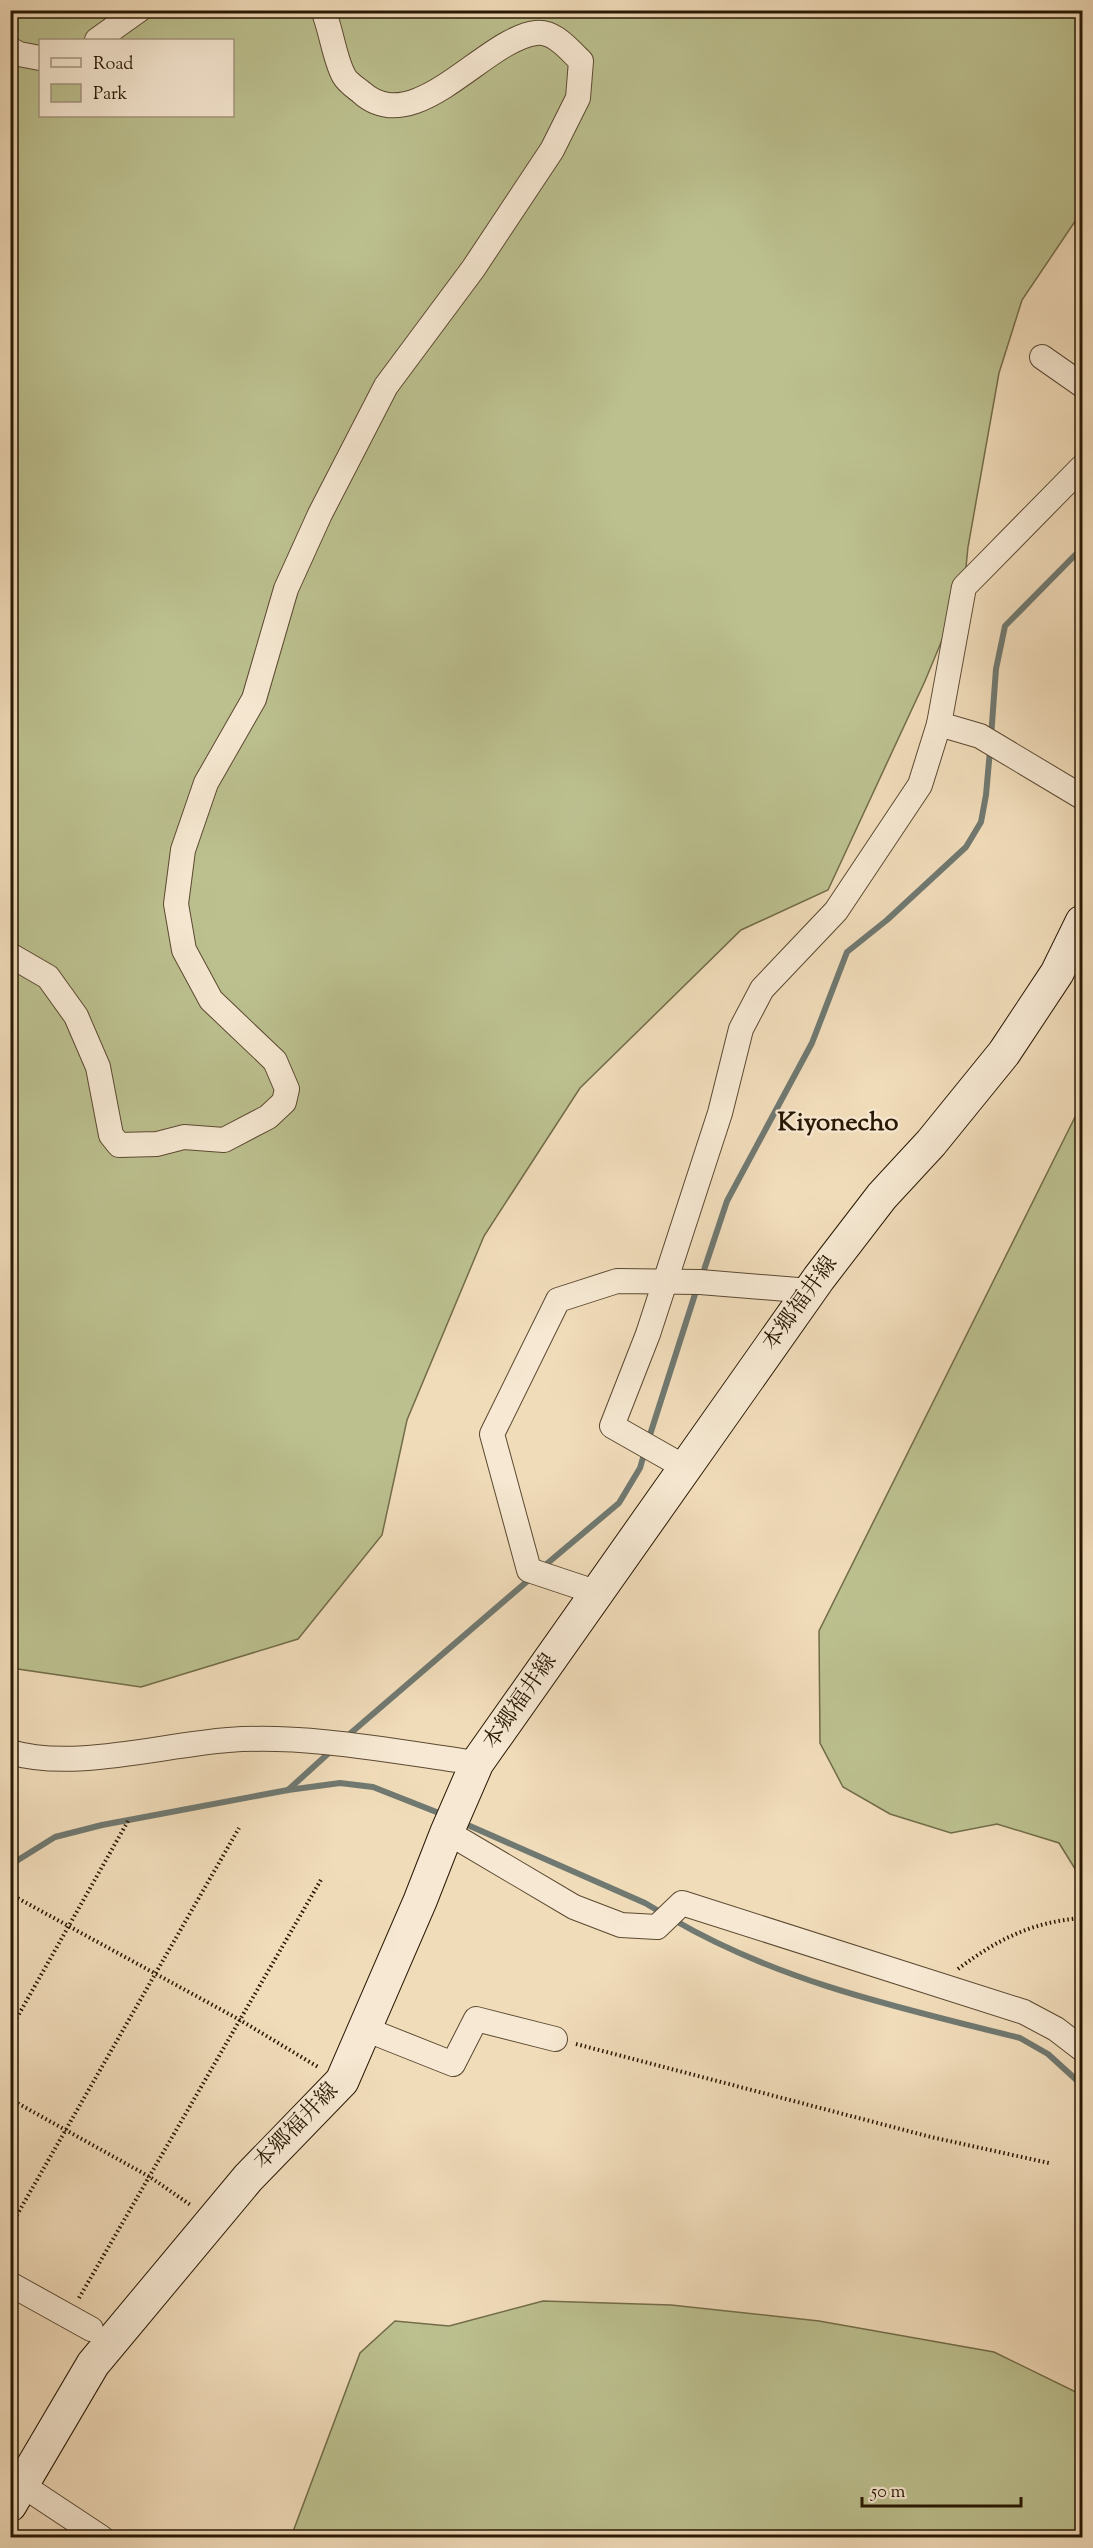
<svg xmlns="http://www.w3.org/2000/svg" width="1093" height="2548" viewBox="0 0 1093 2548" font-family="'Sorts Mill Goudy','Noto Serif JP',serif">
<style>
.green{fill:#bcc08f;stroke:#726c49;stroke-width:1.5;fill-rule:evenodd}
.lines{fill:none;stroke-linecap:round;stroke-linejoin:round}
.stream{stroke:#707971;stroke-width:6}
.minor-casing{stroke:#5b4931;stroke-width:26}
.secondary-casing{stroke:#291803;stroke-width:35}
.path{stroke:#291803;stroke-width:4;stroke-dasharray:1.5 3;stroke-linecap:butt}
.minor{stroke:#f6e8d2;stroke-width:24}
.secondary{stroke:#f6e8d2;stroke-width:33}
.labels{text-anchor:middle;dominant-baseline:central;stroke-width:4.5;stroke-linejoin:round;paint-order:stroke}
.street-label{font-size:22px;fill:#291803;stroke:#f6e8d2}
.quarter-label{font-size:26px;font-weight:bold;fill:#291803;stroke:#f6e8d2}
</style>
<rect width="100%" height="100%" fill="#f1dcba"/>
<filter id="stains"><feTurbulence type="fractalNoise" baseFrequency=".00333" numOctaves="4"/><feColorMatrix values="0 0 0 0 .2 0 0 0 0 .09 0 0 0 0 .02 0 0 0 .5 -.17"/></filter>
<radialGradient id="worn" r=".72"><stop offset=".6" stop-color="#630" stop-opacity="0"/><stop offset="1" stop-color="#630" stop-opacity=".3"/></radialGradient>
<g class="green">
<path d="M11 11H1082V211L1022 300 999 373 968 547 964 587 925 681 828 890 741 930 580 1088 484 1236 407 1420 382 1535 298 1639 141 1687 11 1668ZM40 40H232V116H40Z"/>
<polygon points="1082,1103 1082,1880 1059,1843 997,1824 951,1833 890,1814 843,1787 820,1743 819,1631"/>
<polygon points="1082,1895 1082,2003 1076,1984"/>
<polygon points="543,2301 671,2305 819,2321 994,2352 1082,2395 1082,2537 291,2537 360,2353 395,2321 449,2326"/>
</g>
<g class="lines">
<g class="stream">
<polyline points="991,737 996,669 1005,626 1082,548"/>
<polyline points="702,1276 727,1201 812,1043 847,952 887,920 966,847 981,822 986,795 990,750"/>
<polyline points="648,1441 697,1288"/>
<polyline points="543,1567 619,1503 640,1468 645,1451"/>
<polyline points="345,1738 531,1578"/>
<polyline points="288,1790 331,1751"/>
<polyline points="470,1826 645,1903 662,1913"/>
<polyline points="10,1865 55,1837 102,1825 288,1790 340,1783 373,1787 444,1815"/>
<path d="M674 1920C781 1982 900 2008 1020 2038L1048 2054 1082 2085"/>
</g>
<defs>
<g id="minor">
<polyline points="97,40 139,10"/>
<polyline points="10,49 19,54 40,58"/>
<polyline points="1042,357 1082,385"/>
<polyline points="1082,467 964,587 939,724 980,736 1082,797"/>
<path d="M10 955 48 977 76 1016 98 1067 111 1135 119 1145 157 1144 184 1137 224 1140 268 1117 284 1102 287 1089 275 1061 211 1000 184 950 176 904 183 850 206 783 254 699 286 589 320 514 386 386 473 269 552 150 578 98 581 61C569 50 555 31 536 33 484 39 415 141 361 92 356 88 347 82 344 76 335 61 331 29 323 10"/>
<polyline points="686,1468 612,1426 648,1334 720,1113 741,1029 762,989 836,911 920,785 939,724"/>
<polyline points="598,1593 529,1570 492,1434 558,1300 617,1281 700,1282 810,1291"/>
<path d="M10 1752C73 1771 162 1745 228 1740 309 1734 397 1752 477 1763"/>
<polyline points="447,1832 574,1907 621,1925 657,1927 682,1903 1024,2012 1056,2029 1082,2049"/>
<polyline points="365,2029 453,2064 476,2019 555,2039"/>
<polyline points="10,2284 91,2329"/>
<polyline points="10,2477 102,2538"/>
</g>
<polyline id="secondary" points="10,2505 93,2364 248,2178 342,2081 420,1901 447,1832 477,1763 819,1278 882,1196 931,1143 1004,1053 1057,973 1082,922"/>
</defs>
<use href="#minor" class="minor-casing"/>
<use href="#secondary" class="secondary-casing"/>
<g class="path">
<polyline points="10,1894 240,2020 318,2067"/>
<path d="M958 1969C998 1939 1032 1922 1082 1918"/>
<polyline points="10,2030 128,1821"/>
<polyline points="576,2044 931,2137 1049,2163"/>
<polyline points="10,2099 150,2177 192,2206"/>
<polyline points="10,2227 239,1828"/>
<polyline points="79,2298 322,1878"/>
</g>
<use href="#minor" class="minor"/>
<use href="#secondary" class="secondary"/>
</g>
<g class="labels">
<g class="street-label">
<text transform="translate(801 1304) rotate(-54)">本郷福井線</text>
<text transform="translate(521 1702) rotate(-55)">本郷福井線</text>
<text transform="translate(297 2127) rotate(-46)">本郷福井線</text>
</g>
<g class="quarter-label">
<text x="838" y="1123">Kiyonecho</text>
</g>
</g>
<rect width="1093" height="2548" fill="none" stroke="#f1dcba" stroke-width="36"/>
<rect x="12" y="12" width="1069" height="2524" fill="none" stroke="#291803" stroke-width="3"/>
<rect x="18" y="18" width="1057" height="2512" fill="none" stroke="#291803" stroke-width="1.5"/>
<rect x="39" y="39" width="195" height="78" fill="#f6e8d2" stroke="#a4957f" stroke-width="1.5"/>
<rect x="51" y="58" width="30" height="9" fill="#f6e8d2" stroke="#a4957f" stroke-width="1.5"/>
<text x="93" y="69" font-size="18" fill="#291803">Road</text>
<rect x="51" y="84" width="30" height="18" fill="#bcc08f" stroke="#a4957f" stroke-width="1.5"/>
<text x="93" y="99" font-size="18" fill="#291803">Park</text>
<path d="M862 2497v9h159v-9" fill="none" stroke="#291803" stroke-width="3"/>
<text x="871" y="2497" font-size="18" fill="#291803" stroke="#f6e8d2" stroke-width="4.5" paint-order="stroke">50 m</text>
<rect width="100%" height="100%" filter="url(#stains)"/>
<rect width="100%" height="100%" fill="url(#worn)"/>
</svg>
